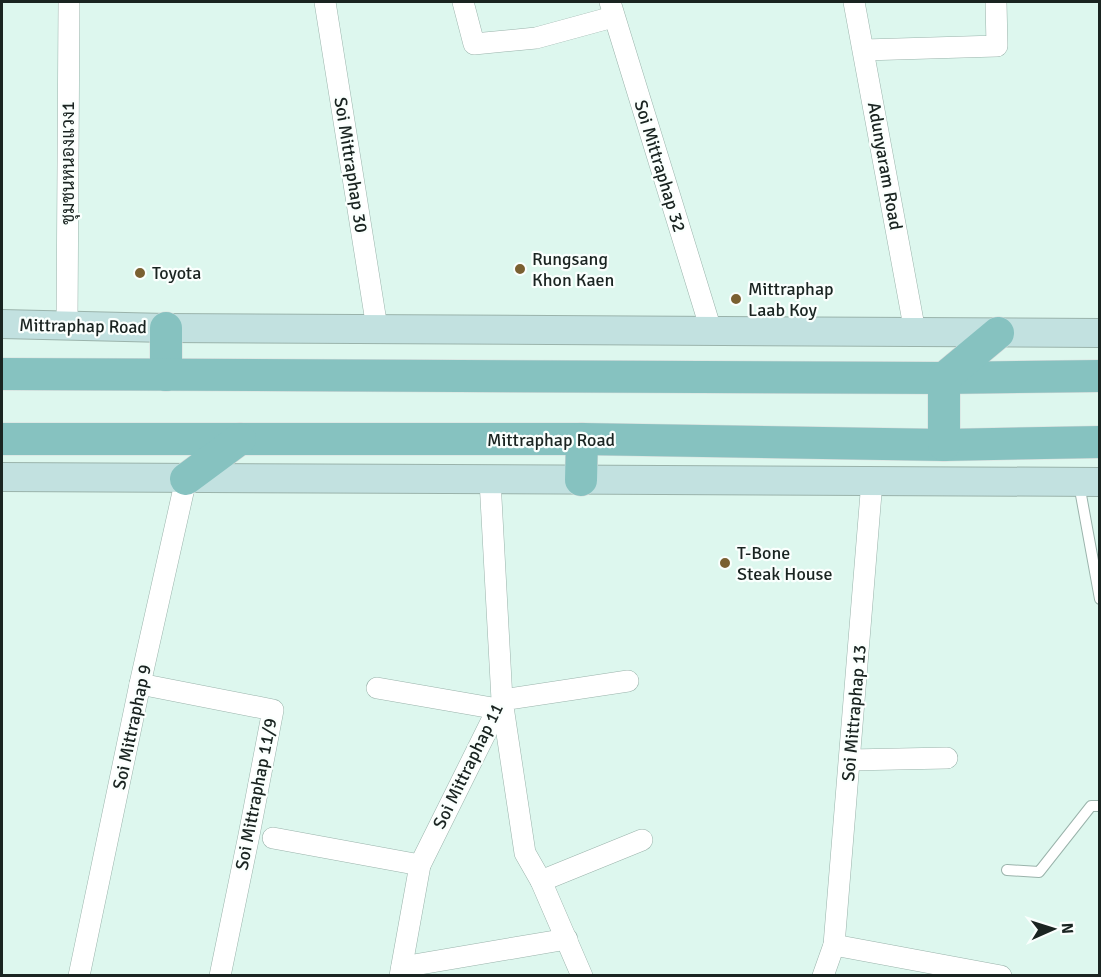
<svg xmlns="http://www.w3.org/2000/svg" width="1101" height="977" viewBox="0 0 1101 977" font-family="Signika,Sarabun,sans-serif">
<style>
.lines{fill:none;stroke-linecap:round;stroke-linejoin:round}
.lane-casing{stroke:#9ab3ab;stroke-width:12}
.street-casing{stroke:#9ab3ab;stroke-width:22}
.secondary-casing{stroke:#9ab3ab;stroke-width:30}
.primary-casing{stroke:#dadcdb;stroke-width:33}
.lane{stroke:#fff;stroke-width:10}
.street{stroke:#fff;stroke-width:21}
.secondary{stroke:#c2e1e0;stroke-width:28}
.primary{stroke:#86c2c0;stroke-width:32}
.poi-dot{fill:#7a6031;stroke:#fafffd;stroke-width:2}
.labels{text-anchor:middle;dominant-baseline:central;stroke-width:4.5;stroke-linejoin:round;paint-order:stroke}
.street-label{font-size:18px;fill:#1a2421;stroke:#fafffd}
.poi-label{font-size:18px;fill:#1a2421;stroke:#fafffd;text-anchor:start}
</style>
<rect width="100%" height="100%" fill="#ddf7ee"/>
<g class="lines">
<defs>
<g id="lane">
<polyline points="1079,484 1100,599"/>
<polyline points="1007,870 1039,872 1091,806 1100,806"/>
</g>
<g id="street">
<polyline points="325,2 377,328"/>
<polyline points="463,2 474,44 536,38 613,17"/>
<polyline points="610,2 711,330"/>
<polyline points="854,2 915,332"/>
<polyline points="864,50 997,46 996,2"/>
<polyline points="67,325 69,2"/>
<polyline points="140,684 273,710 249,835 220,976"/>
<polyline points="377,688 498,709"/>
<polyline points="850,760 947,758"/>
<polyline points="273,838 420,865"/>
<polyline points="541,881 642,840"/>
<polyline points="834,945 1001,976"/>
<polyline points="402,967 567,939"/>
<polyline points="79,976 140,684 186,479"/>
<polyline points="400,976 420,865 502,700 490,480"/>
<polyline points="582,976 541,881 525,853 502,700 628,681"/>
<polyline points="823,976 834,945 872,481"/>
</g>
<g id="secondary">
<polyline points="2,324 166,328 1100,333"/>
<polyline points="2,477 1100,482"/>
</g>
<g id="primary">
<polyline points="166,328 166,375"/>
<polyline points="2,374 944,378 1100,376"/>
<polyline points="2,439 582,439 944,445 1100,442"/>
<polyline points="944,445 944,378 998,333"/>
<polyline points="186,479 240,439"/>
<polyline points="581,480 582,439"/>
</g>
</defs>
<use href="#lane" class="lane-casing"/>
<use href="#street" class="street-casing"/>
<use href="#secondary" class="secondary-casing"/>
<use href="#primary" class="primary-casing"/>
<use href="#lane" class="lane"/>
<use href="#street" class="street"/>
<use href="#secondary" class="secondary"/>
<use href="#primary" class="primary"/>
</g>
<g class="poi-dot">
<circle cx="520" cy="269" r="6"/>
<circle cx="140" cy="273" r="6"/>
<circle cx="736" cy="299" r="6"/>
<circle cx="725" cy="563" r="6"/>
</g>
<g class="labels">
<g class="street-label">
<text transform="translate(68 163) rotate(-90)">ชุมชนหนองแวง1</text>
<text transform="translate(351 165) rotate(81)">Soi Mittraphap 30</text>
<text transform="translate(660 166) rotate(73)">Soi Mittraphap 32</text>
<text transform="translate(885 166) rotate(80)">Adunyaram Road</text>
<text transform="translate(83 326) rotate(1)">Mittraphap Road</text>
<text x="551" y="440">Mittraphap Road</text>
<text transform="translate(854 713) rotate(-85)">Soi Mittraphap 13</text>
<text transform="translate(132 727) rotate(-78)">Soi Mittraphap 9</text>
<text transform="translate(468 766) rotate(-64)">Soi Mittraphap 11</text>
<text transform="translate(256 794) rotate(-79)">Soi Mittraphap 11/9</text>
</g>
<g class="poi-label">
<text x="532" y="259">Rungsang<tspan x="532" dy="21">Khon Kaen</tspan></text>
<text x="152" y="273">Toyota</text>
<text x="748" y="289">Mittraphap<tspan x="748" dy="21">Laab Koy</tspan></text>
<text x="737" y="553">T-Bone<tspan x="737" dy="21">Steak House</tspan></text>
</g>
</g>
<rect width="1101" height="977" fill="none" stroke="#1a2421" stroke-width="6"/>
<g transform="translate(1053 929) rotate(87)" stroke="#fafffd" stroke-width="4.5" paint-order="stroke">
<path d="M0-4.5L10 22L0 15L-10 22Z" fill="#1a2421"/>
<text y="-9" font-size="16" font-weight="bold" text-anchor="middle" fill="#1a2421">N</text>
</g>
</svg>
